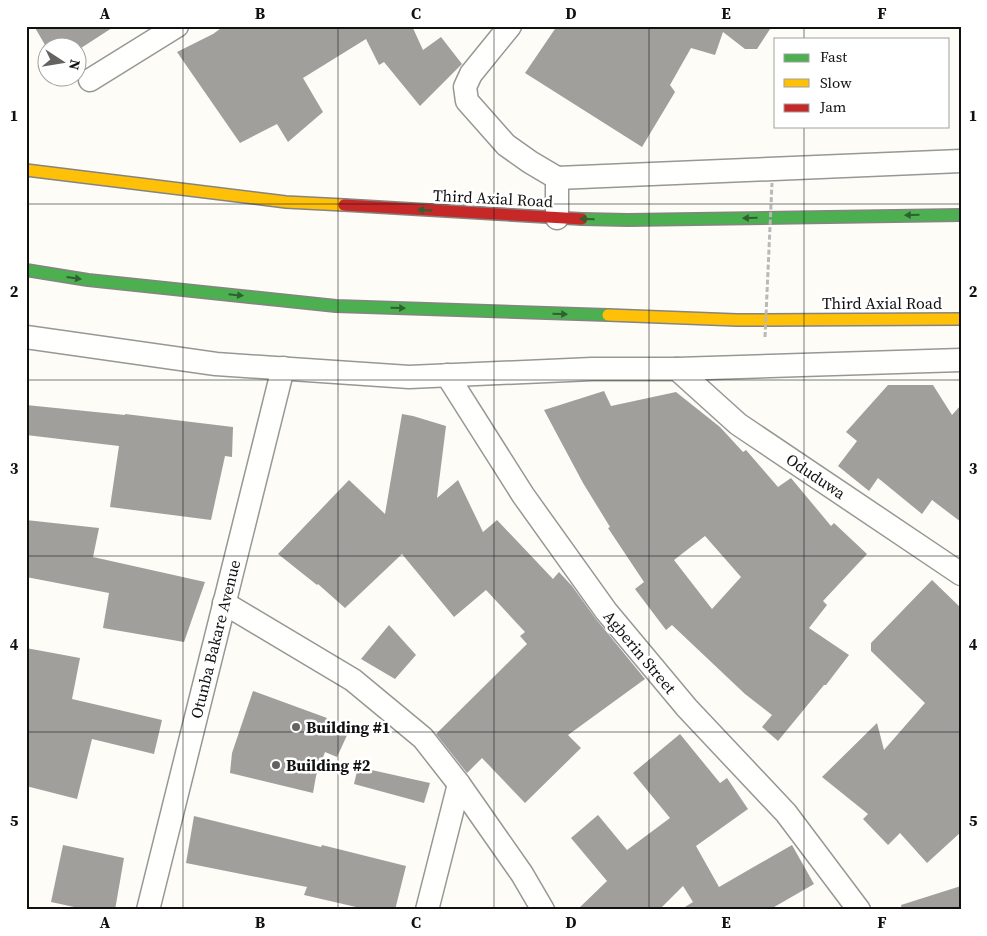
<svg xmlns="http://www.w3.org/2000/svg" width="987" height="936" viewBox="0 0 987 936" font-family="'Source Serif 4',serif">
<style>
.building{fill:#a19f9c;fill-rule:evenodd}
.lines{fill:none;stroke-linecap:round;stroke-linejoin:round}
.street-casing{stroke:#979795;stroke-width:25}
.fast-casing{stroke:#858482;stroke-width:14}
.slow-casing{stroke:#858482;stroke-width:14}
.jam-casing{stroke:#858482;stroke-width:14}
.street{stroke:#fffffe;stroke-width:22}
.fast{stroke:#4caf50;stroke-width:11}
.slow{stroke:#ffc107;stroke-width:11}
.jam{stroke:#c62828;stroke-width:11}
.path-bridge{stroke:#b9b9b8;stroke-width:3;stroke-dasharray:5 2.5;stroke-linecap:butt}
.oneway{fill:#2e6030}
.grid{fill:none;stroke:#111;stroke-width:1;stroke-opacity:0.55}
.poi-dot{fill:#646362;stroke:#fff;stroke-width:2}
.labels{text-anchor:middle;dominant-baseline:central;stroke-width:5;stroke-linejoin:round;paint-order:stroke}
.street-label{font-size:16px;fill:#111;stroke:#fff}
.poi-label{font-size:16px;font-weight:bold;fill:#111;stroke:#fff;text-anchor:start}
.neatline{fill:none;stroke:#111;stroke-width:2}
.grid-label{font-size:16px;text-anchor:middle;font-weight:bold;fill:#111}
</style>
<rect width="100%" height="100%" fill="#fdfcf7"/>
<g class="building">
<polygon points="34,26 115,26 78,50 78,48 48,48 48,50"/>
<polygon points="224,26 412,26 423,50 441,37 462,64 420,106 384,62 379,65 366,39 303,78 323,112 288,142 277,124 240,143 177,52 213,34"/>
<polygon points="557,26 772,26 757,49 745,49 723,32 715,55 691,48 670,85 675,92 642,147 525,73"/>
<polygon points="888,385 933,385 952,415 961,405 961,522 932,500 922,514 878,478 869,491 838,466 857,441 846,432"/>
<path d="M604 391 611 406 676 392 720 427 743 452 746 450 778 487 791 478 831 526 834 523 867 554 823 601 827 605 809 628 849 655 826 685H824L778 741 762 727 772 715 745 694 672 625 666 630 635 589 644 582 608 528 610 527 583 483 544 410ZM705 536 741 577 712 609 674 560Z"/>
<polygon points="26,405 125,415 125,414 233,427 232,457 225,456 211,520 110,507 119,446 26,435"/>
<polygon points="402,414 413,416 446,426 437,498 458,480 483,532 497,520 553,579 559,572 572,586 596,619 645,679 568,735 581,748 525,803 482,758 467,773 436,734 527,644 520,636 525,632 486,590 454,617 402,554 345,608 318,584 317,585 278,554 349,480 385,514"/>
<polygon points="26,520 99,528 93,557 205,582 184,642 103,628 109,593 26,577"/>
<polygon points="932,580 961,608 961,832 927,863 900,833 888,845 863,819 868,814 822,777 877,723 884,750 925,703 871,651 871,643"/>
<polygon points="389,625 416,655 395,679 361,659"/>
<polygon points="26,648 80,658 72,699 162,720 154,754 92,739 77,799 26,786"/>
<polygon points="253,691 327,718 325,722 349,731 337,757 325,752 316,776 313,793 230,773 232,753"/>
<polygon points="680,734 720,783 727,778 748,809 696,846 719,887 792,845 814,884 769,910 680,910 693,902 683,886 659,910 577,910 607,881 571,838 598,815 627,850 670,818 633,773"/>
<polygon points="358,767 430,783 424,803 354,784"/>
<polygon points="194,816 321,847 322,845 406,866 395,910 369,910 304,895 307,887 186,863"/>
<polygon points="63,845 124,858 115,910 88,910 51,902"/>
<polygon points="961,886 961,910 902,910 901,905"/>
</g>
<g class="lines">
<defs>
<g id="street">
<polyline points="510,26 471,74 465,87 467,101 506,145 530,162 557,178"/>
<polyline points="90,80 177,26"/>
<polyline points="557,178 961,161"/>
<polyline points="557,178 557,218"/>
<polyline points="26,337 216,364 409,377 592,369 677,369 961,360"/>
<polyline points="677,369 738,424 961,574"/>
<polyline points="447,375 523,495 606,611 687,708 786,813 859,910"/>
<polyline points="224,603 353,680 423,738 459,784 522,874 543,910"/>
<polyline points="148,910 283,368"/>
<polyline points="427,910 459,784"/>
</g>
<g id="fast">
<polyline points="582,219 628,220 961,215"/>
<polyline points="26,270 88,280 336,306 608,315"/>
</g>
<g id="slow">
<polyline points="26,170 286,202 344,205"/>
<polyline points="608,315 737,320 961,319"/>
</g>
<polyline id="jam" points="344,205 582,219"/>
</defs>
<use href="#street" class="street-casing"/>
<use href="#fast" class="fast-casing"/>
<use href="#slow" class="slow-casing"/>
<use href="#jam" class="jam-casing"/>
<use href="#street" class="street"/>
<use href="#fast" class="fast"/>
<use href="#slow" class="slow"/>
<use href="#jam" class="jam"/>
<polyline class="path-bridge" points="765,337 772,183"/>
</g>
<defs><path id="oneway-solid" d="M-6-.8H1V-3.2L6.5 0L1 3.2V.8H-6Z" transform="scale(1.25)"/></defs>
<g class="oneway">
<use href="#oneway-solid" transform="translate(425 210) rotate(-177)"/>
<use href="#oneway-solid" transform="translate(912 215) rotate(179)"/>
<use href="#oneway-solid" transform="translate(750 218) rotate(179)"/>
<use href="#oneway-solid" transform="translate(587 219) rotate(-179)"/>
<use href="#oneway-solid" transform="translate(74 278) rotate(8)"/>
<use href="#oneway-solid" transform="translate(236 295) rotate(6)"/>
<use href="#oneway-solid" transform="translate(398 308) rotate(2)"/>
<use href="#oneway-solid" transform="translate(560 314) rotate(2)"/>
</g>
<path class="grid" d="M183 26V910M338 26V910M494 26V910M649 26V910M804 26V39M804 126V910M26 204H961M26 380H961M26 556H961M26 732H961"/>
<g class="poi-dot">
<circle cx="296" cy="727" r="5"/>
<circle cx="276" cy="765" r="5"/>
</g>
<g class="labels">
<g class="street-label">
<text transform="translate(493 198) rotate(3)">Third Axial Road</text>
<text x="882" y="303">Third Axial Road</text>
<text transform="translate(816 476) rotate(34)">Oduduwa</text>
<text transform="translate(215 639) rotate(-76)">Otunba Bakare Avenue</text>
<text transform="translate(640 652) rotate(50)">Agberin Street</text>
</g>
<g class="poi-label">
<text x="306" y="727">Building #1</text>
<text x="286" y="765">Building #2</text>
</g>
</g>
<rect width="987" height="936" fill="none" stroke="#ffffff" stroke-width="55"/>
<rect x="774" y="38" width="175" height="90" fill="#ffffff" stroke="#a0a0a0"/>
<rect x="784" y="54" width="25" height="8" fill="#4caf50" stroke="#a0a0a0"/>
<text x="820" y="62" font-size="15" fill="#111111">Fast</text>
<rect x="784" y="79" width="25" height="8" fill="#ffc107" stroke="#a0a0a0"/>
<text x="820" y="88" font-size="15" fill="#111111">Slow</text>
<rect x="784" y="104" width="25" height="8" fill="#c62828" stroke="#a0a0a0"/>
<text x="820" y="112" font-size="15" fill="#111111">Jam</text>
<g transform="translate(62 62) rotate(102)"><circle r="24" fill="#ffffff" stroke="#a0a0a0"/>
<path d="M0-4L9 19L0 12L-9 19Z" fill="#646362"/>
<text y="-8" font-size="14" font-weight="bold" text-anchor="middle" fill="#111111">N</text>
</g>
<rect x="28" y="28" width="932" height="880" class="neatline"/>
<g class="grid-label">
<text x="105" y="19">A</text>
<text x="260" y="19">B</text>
<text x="416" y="19">C</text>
<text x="571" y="19">D</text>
<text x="726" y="19">E</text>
<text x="882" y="19">F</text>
<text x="14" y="121">1</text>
<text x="973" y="121">1</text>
<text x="14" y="297">2</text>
<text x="973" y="297">2</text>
<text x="14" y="474">3</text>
<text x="973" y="474">3</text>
<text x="14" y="650">4</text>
<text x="973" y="650">4</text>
<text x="14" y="826">5</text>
<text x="973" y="826">5</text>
<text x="105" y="928">A</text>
<text x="260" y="928">B</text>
<text x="416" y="928">C</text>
<text x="571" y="928">D</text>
<text x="726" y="928">E</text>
<text x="882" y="928">F</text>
</g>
</svg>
